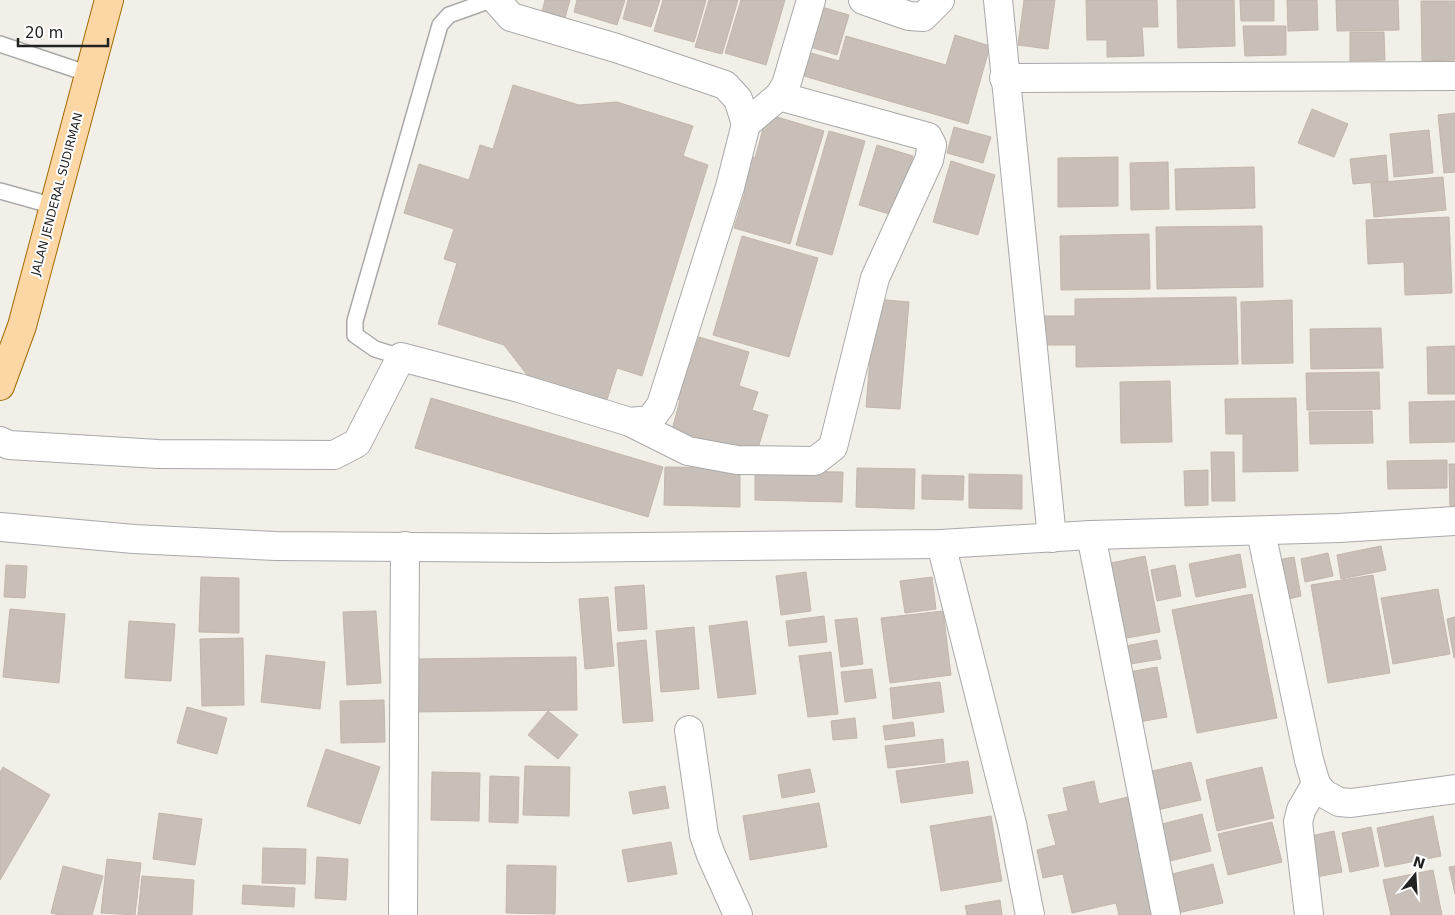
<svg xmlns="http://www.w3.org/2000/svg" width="1455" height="915" viewBox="0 0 1455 915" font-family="'DejaVu Sans',sans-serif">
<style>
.building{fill:#c7bfb8;stroke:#c4b6ab}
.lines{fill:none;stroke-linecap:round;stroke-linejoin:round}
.lane-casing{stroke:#a9a9a9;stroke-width:18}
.street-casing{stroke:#a9a9a9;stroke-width:30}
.primary-casing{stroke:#a06b00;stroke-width:30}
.lane{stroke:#fff;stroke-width:15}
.street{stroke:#fff;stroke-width:28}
.primary{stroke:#fcd6a4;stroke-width:28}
.labels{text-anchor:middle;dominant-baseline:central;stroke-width:4;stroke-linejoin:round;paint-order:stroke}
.street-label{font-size:12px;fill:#222;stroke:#fff}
</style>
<rect width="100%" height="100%" fill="#f2efe9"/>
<g class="building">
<polygon points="545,0 570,0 565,18 542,12"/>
<polygon points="577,0 625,0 617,25 574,12"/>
<polygon points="628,0 660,0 651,27 623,19"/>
<polygon points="663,0 706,0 694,42 654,31"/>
<polygon points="709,0 738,0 722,54 695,47"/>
<polygon points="741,0 785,0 766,65 725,53"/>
<polygon points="1024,0 1055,0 1048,49 1018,45"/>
<polygon points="1086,0 1157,0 1158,27 1142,27 1144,56 1107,57 1107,40 1087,40"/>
<polygon points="1177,0 1234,0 1235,46 1178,48"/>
<polygon points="1240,0 1274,0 1274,21 1241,21"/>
<polygon points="1287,0 1317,0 1318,30 1288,31"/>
<polygon points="1336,0 1398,0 1399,30 1337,31"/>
<polygon points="1421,1 1455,1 1455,60 1422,61"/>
<polygon points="815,5 849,15 837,55 803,45"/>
<polygon points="1243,26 1286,26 1286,55 1245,56"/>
<polygon points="1350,32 1384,32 1385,60 1350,61"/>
<polygon points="955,35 990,46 968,124 797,74 804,51 839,61 846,36 946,65"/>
<polygon points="513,85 579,105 617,102 693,126 683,156 708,165 642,376 617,368 606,403 531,380 504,345 438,324 457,263 444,259 454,229 404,213 419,164 469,180 480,145 493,149"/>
<polygon points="1312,109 1348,124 1334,157 1298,143"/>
<polygon points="1455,113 1455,172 1444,173 1438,115"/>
<polygon points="767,114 824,131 790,244 734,228 745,192 736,189 746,155 755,158"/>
<polygon points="954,127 991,137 983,163 947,153"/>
<polygon points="1429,130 1433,173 1394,177 1390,134"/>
<polygon points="829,131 865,141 832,255 796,245"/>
<polygon points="877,145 913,156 896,216 859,205"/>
<polygon points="1386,155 1388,181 1353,184 1350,159"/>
<polygon points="1118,157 1118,206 1058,207 1058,158"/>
<polygon points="951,161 995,175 978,235 933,222"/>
<polygon points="1168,162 1169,209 1131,210 1130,163"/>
<polygon points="1254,167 1255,208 1176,210 1175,169"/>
<polygon points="1443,177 1446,210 1374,217 1371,183"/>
<polygon points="1449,217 1452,293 1405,295 1404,262 1368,264 1366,220"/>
<polygon points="1262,226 1263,287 1157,289 1156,227"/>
<polygon points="1149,234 1150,289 1061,290 1060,236"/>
<polygon points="742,236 818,258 789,357 713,335"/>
<polygon points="1236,297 1238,364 1076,367 1076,345 1045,345 1045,316 1075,316 1075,299"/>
<polygon points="875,299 909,302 900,409 866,407"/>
<polygon points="1292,300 1293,363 1242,364 1241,302"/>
<polygon points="1381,328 1383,368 1311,369 1310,329"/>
<polygon points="699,337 749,352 739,386 758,392 752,410 768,415 756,455 672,430 680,400 671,397 681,362 690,365"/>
<polygon points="1455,346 1455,394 1428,394 1427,347"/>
<polygon points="1379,372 1380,409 1307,410 1306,373"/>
<polygon points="1170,381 1172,442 1121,443 1120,382"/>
<polygon points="431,398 663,467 648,517 415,448"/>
<polygon points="1296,398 1298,471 1243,472 1243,434 1226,434 1225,399"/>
<polygon points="1455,401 1455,442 1410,443 1409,402"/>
<polygon points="1372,411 1373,443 1310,444 1309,412"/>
<polygon points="1211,452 1234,452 1235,501 1212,501"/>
<polygon points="1447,460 1447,488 1388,489 1387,461"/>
<polygon points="1449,464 1455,464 1455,509 1450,509"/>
<polygon points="665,467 740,468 740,507 664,505"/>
<polygon points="857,468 915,469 914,509 856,507"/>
<polygon points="1208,470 1208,505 1185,506 1184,471"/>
<polygon points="755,471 843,472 842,502 755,500"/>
<polygon points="969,474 1022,475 1022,509 969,508"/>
<polygon points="922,475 964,476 963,500 922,499"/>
<polygon points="1381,546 1386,570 1341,579 1337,555"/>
<polygon points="1328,553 1333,576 1305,582 1301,559"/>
<polygon points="1240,554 1246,587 1196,597 1189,564"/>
<polygon points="1145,556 1160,632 1116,640 1101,565"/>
<polygon points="1294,557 1301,596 1280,601 1272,561"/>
<polygon points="6,565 27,566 25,598 4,597"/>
<polygon points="1175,565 1181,596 1157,601 1151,570"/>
<polygon points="806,572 811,611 781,615 776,576"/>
<polygon points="1373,575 1390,673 1328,683 1311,585"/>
<polygon points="201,577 239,578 239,633 199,632"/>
<polygon points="932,577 936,609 905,613 900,581"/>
<polygon points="644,585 647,629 618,631 615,587"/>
<polygon points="1438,589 1450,654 1393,664 1381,598"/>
<polygon points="1252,594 1277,718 1197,733 1172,610"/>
<polygon points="608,597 614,666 585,669 579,599"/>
<polygon points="10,609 65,614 59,683 3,677"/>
<polygon points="376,611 381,683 347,685 343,612"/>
<polygon points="943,611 951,675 890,683 881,618"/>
<polygon points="824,616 827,642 789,646 786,621"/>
<polygon points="1455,617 1455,658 1454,658 1447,619"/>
<polygon points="857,618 863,664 841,667 835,620"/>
<polygon points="129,621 175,624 171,681 125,678"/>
<polygon points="747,621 756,694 718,698 709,626"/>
<polygon points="694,627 699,689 661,692 656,631"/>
<polygon points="243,638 244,705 202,706 200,639"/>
<polygon points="646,640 653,721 623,723 617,643"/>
<polygon points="1157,640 1161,659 1124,665 1120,647"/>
<polygon points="831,652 838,714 808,717 799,656"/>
<polygon points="266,655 325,662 320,709 261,702"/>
<polygon points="576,657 577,710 415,712 414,659"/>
<polygon points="1157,667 1167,717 1133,723 1123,673"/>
<polygon points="872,669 876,698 845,702 841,672"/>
<polygon points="940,682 944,712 893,719 890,688"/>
<polygon points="384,700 385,742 341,743 340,701"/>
<polygon points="187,707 227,718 217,754 177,743"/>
<polygon points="548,711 578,735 558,759 528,735"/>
<polygon points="855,718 857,738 833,740 831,721"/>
<polygon points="913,722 915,736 885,740 883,726"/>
<polygon points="943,739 945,762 888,768 885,746"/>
<polygon points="326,749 380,767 360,824 307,806"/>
<polygon points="968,761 973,793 901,803 896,771"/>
<polygon points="1191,762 1201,800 1153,811 1144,773"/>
<polygon points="525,766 570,767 569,816 523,815"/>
<polygon points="3,767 50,795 0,880 0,772"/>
<polygon points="1262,767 1274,818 1217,831 1206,780"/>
<polygon points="810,769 815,792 782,798 778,775"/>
<polygon points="432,772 480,773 479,821 431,820"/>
<polygon points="490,776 519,777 518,823 489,822"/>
<polygon points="1094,781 1099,804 1128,797 1157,915 1119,915 1116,903 1072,913 1063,874 1043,878 1037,850 1056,845 1048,815 1068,811 1063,788"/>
<polygon points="665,786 669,808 633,814 629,792"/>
<polygon points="819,803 827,847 750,860 743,816"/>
<polygon points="159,813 202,819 195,865 153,859"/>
<polygon points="1202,814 1211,851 1162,863 1154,826"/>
<polygon points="991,816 1002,881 941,891 930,826"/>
<polygon points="1433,816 1441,856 1385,867 1377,828"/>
<polygon points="1272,822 1282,862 1228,875 1218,834"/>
<polygon points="1371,827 1379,866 1350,872 1342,833"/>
<polygon points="1334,831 1342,872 1311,878 1302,838"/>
<polygon points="671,842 677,874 628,882 622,850"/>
<polygon points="263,848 306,849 305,884 262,883"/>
<polygon points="317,857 348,859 346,900 315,898"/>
<polygon points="107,859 141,863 135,915 101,913"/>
<polygon points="1213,864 1223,903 1173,914 1164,876"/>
<polygon points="507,865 556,866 555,914 506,913"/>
<polygon points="63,866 103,876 92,915 60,915 51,913"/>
<polygon points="1455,866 1455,894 1449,867"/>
<polygon points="1433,870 1442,915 1391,915 1383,880"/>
<polygon points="142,876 194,880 192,915 138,915"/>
<polygon points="243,885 295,888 294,907 242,904"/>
<polygon points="1000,900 1002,915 967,915 965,906"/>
</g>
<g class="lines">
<defs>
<g id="lane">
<polyline points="0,44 89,74"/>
<polyline points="0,191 54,206"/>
<polyline points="401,357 375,349 355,335 355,321 440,25 449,15 491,0"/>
</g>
<g id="street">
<polyline points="863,0 909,16 923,17 940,0"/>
<polyline points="998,0 1052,538"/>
<polyline points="1004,78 1455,76"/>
<polyline points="746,124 779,96 786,85 811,0"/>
<polyline points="630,422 688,451 737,460 815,461 833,447 875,278 929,160 932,145 928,137 779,96"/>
<polyline points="0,441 9,445 158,454 334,455 357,443 401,357 519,388 630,422 650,420 661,405 730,187 746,124 738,99 725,85 616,48 511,17 496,0"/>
<polyline points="0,527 134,539 276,546 547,548 941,544 1091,535 1339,528 1455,521"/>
<polyline points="1261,532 1309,760 1316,784 1323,793 1339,802 1351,803 1455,789"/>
<polyline points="1091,535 1166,915"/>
<polyline points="941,544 1012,824 1030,915"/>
<polyline points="689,730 704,835 711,855 738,915"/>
<polyline points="403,915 405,546"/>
<polyline points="1309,915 1298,822 1301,810 1316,784"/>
</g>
<polyline id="primary" points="0,386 22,326 109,0"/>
</defs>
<use href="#lane" class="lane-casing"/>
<use href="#street" class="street-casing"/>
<use href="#primary" class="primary-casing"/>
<use href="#lane" class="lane"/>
<use href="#street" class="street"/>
<use href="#primary" class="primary"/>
</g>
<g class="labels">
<g class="street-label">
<text transform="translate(57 194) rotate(-75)">JALAN JENDERAL SUDIRMAN</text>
</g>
</g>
<g transform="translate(1415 875) rotate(18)" stroke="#ffffff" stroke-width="4" paint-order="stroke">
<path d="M0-4L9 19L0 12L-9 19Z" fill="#222222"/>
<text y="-8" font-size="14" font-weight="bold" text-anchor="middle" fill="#222222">N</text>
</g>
<path d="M18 38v8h90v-8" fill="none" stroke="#222222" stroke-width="2.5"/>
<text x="25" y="38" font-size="15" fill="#222222" stroke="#ffffff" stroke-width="4" paint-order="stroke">20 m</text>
</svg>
